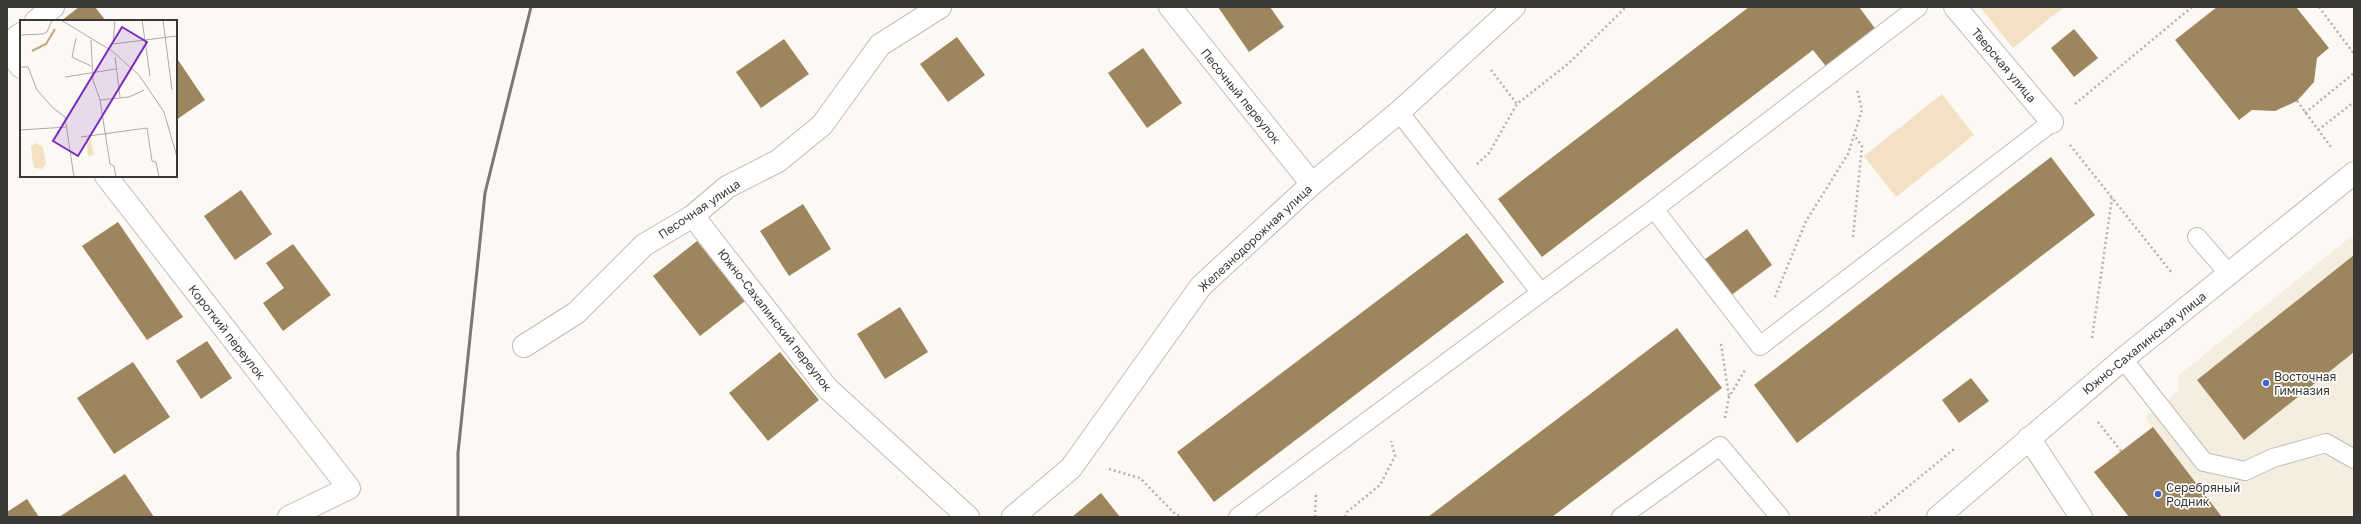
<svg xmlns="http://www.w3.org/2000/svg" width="2361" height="524" viewBox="0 0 2361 524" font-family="'Golos Text',sans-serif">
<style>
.built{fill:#f5ede0}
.green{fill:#f4e1c4}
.building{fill:#9d855d}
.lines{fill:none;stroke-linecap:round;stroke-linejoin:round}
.lane-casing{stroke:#c0bdb7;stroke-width:20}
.street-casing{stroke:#c0bdb7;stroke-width:24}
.path{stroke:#b4b2ad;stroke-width:2.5;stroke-dasharray:2 3;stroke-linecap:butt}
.lane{stroke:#fff;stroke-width:18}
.street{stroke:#fff;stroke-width:22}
.rail{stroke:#7a7874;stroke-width:3}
.poi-dot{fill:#3d65d6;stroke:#fff;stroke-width:1.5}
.labels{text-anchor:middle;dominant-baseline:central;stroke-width:3.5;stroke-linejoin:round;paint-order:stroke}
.street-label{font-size:12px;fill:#393835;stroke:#fff}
.poi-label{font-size:12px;fill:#393835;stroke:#fff;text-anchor:start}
.inset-river{fill:none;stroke:#c0a77e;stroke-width:2}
.inset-road{fill:none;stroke:#aeaba7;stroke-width:1}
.view{fill:#7b2cbf;fill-opacity:0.15;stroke:#7b2cbf;stroke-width:2}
.inset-edge{fill:none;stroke:#393835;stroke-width:2}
</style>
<rect width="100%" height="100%" fill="#fcf8f3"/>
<polygon class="built" points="2354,234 2354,517 2129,517 2094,472 2152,427 2145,417 2178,392 2179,375"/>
<g class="green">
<polygon points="1980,7 2064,7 2013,48"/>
<polygon points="1942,94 1974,135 1896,197 1864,156"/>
</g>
<g class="building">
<polygon points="79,7 95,7 106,21 61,21"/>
<polygon points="1218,7 1270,7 1284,27 1249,52"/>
<polygon points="1749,7 1859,7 1877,31 1828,69 1813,50 1542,257 1498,199"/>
<polygon points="2217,7 2296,7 2329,48 2317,58 2314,82 2297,101 2275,111 2252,110 2239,120 2175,40"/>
<polygon points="2074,29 2098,58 2074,77 2051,48"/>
<polygon points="957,37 985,75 948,102 920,64"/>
<polygon points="784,39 809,74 761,108 736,72"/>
<polygon points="1143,48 1182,103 1147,128 1108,73"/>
<polygon points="176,57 205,100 176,120"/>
<polygon points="2051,157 2095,215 1797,443 1754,385"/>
<polygon points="241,190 272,234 235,260 204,216"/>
<polygon points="803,204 831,249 789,276 760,231"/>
<polygon points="118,222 183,317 147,340 82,246"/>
<polygon points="1747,229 1772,265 1730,296 1704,260"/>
<polygon points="1467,233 1504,282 1214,502 1177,452"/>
<polygon points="697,241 745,301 700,336 653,276"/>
<polygon points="293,244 331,295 283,331 263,303 284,288 266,263"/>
<polygon points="2354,255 2354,352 2244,440 2197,380"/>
<polygon points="900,307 928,352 885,379 857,334"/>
<polygon points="1677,328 1722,388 1552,517 1428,517"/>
<polygon points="207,341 232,378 201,399 176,361"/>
<polygon points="780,352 819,400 768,441 729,393"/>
<polygon points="133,362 170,417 114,454 77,398"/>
<polygon points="1971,378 1989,401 1959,423 1942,400"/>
<polygon points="2153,427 2222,517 2129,517 2094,472"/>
<polygon points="125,474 154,517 59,517"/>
<polygon points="1101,493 1120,517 1072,517"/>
<polygon points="27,499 39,517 7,517 7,512"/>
</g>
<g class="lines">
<defs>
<g id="lane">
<polyline points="1399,112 1541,293"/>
<polyline points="1654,209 1760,346 2052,122"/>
<polyline points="2197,237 2229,274"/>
<polyline points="2123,359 2204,462 2245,471 2273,458 2326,443 2354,459"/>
<polyline points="1238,517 1654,209 1918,7"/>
<polyline points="1621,517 1720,446 1780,517"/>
</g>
<g id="street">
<polyline points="1170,7 1312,184"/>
<polyline points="1955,7 2052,122"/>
<polyline points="36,21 53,7"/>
<polyline points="7,45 21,34"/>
<polyline points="7,49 21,67"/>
<polyline points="106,176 349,488 289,517"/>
<polyline points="693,216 827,388 968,517"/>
<polyline points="524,346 576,313 644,245 693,216 727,187 778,161 822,125 880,45 940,7"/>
<polyline points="2029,438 2081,517"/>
<polyline points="1013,517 1071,468 1201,286 1312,184 1399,112 1514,7"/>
<polyline points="1938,517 2123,359 2354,173"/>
</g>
</defs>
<use href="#lane" class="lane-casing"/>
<use href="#street" class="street-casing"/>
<g class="path">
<polyline points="2319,7 2354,54"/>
<polyline points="1491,70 1517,104"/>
<polyline points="2297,101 2331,147"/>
<polyline points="2075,104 2192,7"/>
<polyline points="2305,113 2354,73"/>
<polyline points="2318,130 2354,102"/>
<polyline points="2070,145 2172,273"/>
<polyline points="1477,164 1489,153 1517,104 1569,63 1626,7"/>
<polyline points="1853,237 1862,146 1854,135"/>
<polyline points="1775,297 1806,221 1848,154 1862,110 1857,89"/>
<polyline points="2092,338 2112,198"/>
<polyline points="1721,344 1729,397"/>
<polyline points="1725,418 1729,397 1745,370"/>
<polyline points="2098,422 2121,451"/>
<polyline points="1109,469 1140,478 1175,514 1183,517"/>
<polyline points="1315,517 1316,495"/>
<polyline points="1345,517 1347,512 1380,485 1395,456 1391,441"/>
<polyline points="1871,517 1954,449"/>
</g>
<use href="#lane" class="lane"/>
<use href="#street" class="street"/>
<polyline class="rail" points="458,517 458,453 485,193 531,7"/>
</g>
<g class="poi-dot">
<circle cx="2266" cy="383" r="4"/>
<circle cx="2158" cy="494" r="4"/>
</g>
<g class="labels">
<g class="street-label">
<text transform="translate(2004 65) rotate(50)">Тверская улица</text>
<text transform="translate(1241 96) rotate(51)">Песочный переулок</text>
<text transform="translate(699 209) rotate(-34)">Песочная улица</text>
<text transform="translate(1255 238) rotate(-43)">Железнодорожная улица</text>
<text transform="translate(775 320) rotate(52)">Южно-Сахалинский переулок</text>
<text transform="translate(227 332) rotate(52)">Короткий переулок</text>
<text transform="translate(2144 343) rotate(-39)">Южно-Сахалинская улица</text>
</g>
<g class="poi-label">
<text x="2274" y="376">Восточная<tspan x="2274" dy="14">Гимназия</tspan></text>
<text x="2166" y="487">Серебряный<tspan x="2166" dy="14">Родник</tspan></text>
</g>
</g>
<g transform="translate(20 20)">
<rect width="157" height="157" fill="#fcf8f3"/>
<path d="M70 117 74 135 68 136 66 118ZM16 123 23 127 26 144 22 149 15 148 13 145 11 126Z" fill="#f4e1c4"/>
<path class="inset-river" d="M12 31 26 24 35 9"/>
<path class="inset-road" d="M41 0 92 31 119 55 144 92 157 137M95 0 93 24 157 16M122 0 130 56M143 0 152 70M0 15 23 14 27 12 32 0M56 18 52 37 71 46M71 20 73 60 80 80 90 144 94 146 96 157M95 37 100 77M0 47H8L17 70 33 88 45 97M45 57 96 49M80 80 109 77 124 70M45 97 54 157M0 110 47 107M61 117 127 108 132 141 136 142 139 157"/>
<path class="view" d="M102 7 127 22 58 136 33 121Z"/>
<rect width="157" height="157" class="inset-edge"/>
</g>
<rect width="2361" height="524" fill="none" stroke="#393835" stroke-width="16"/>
</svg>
